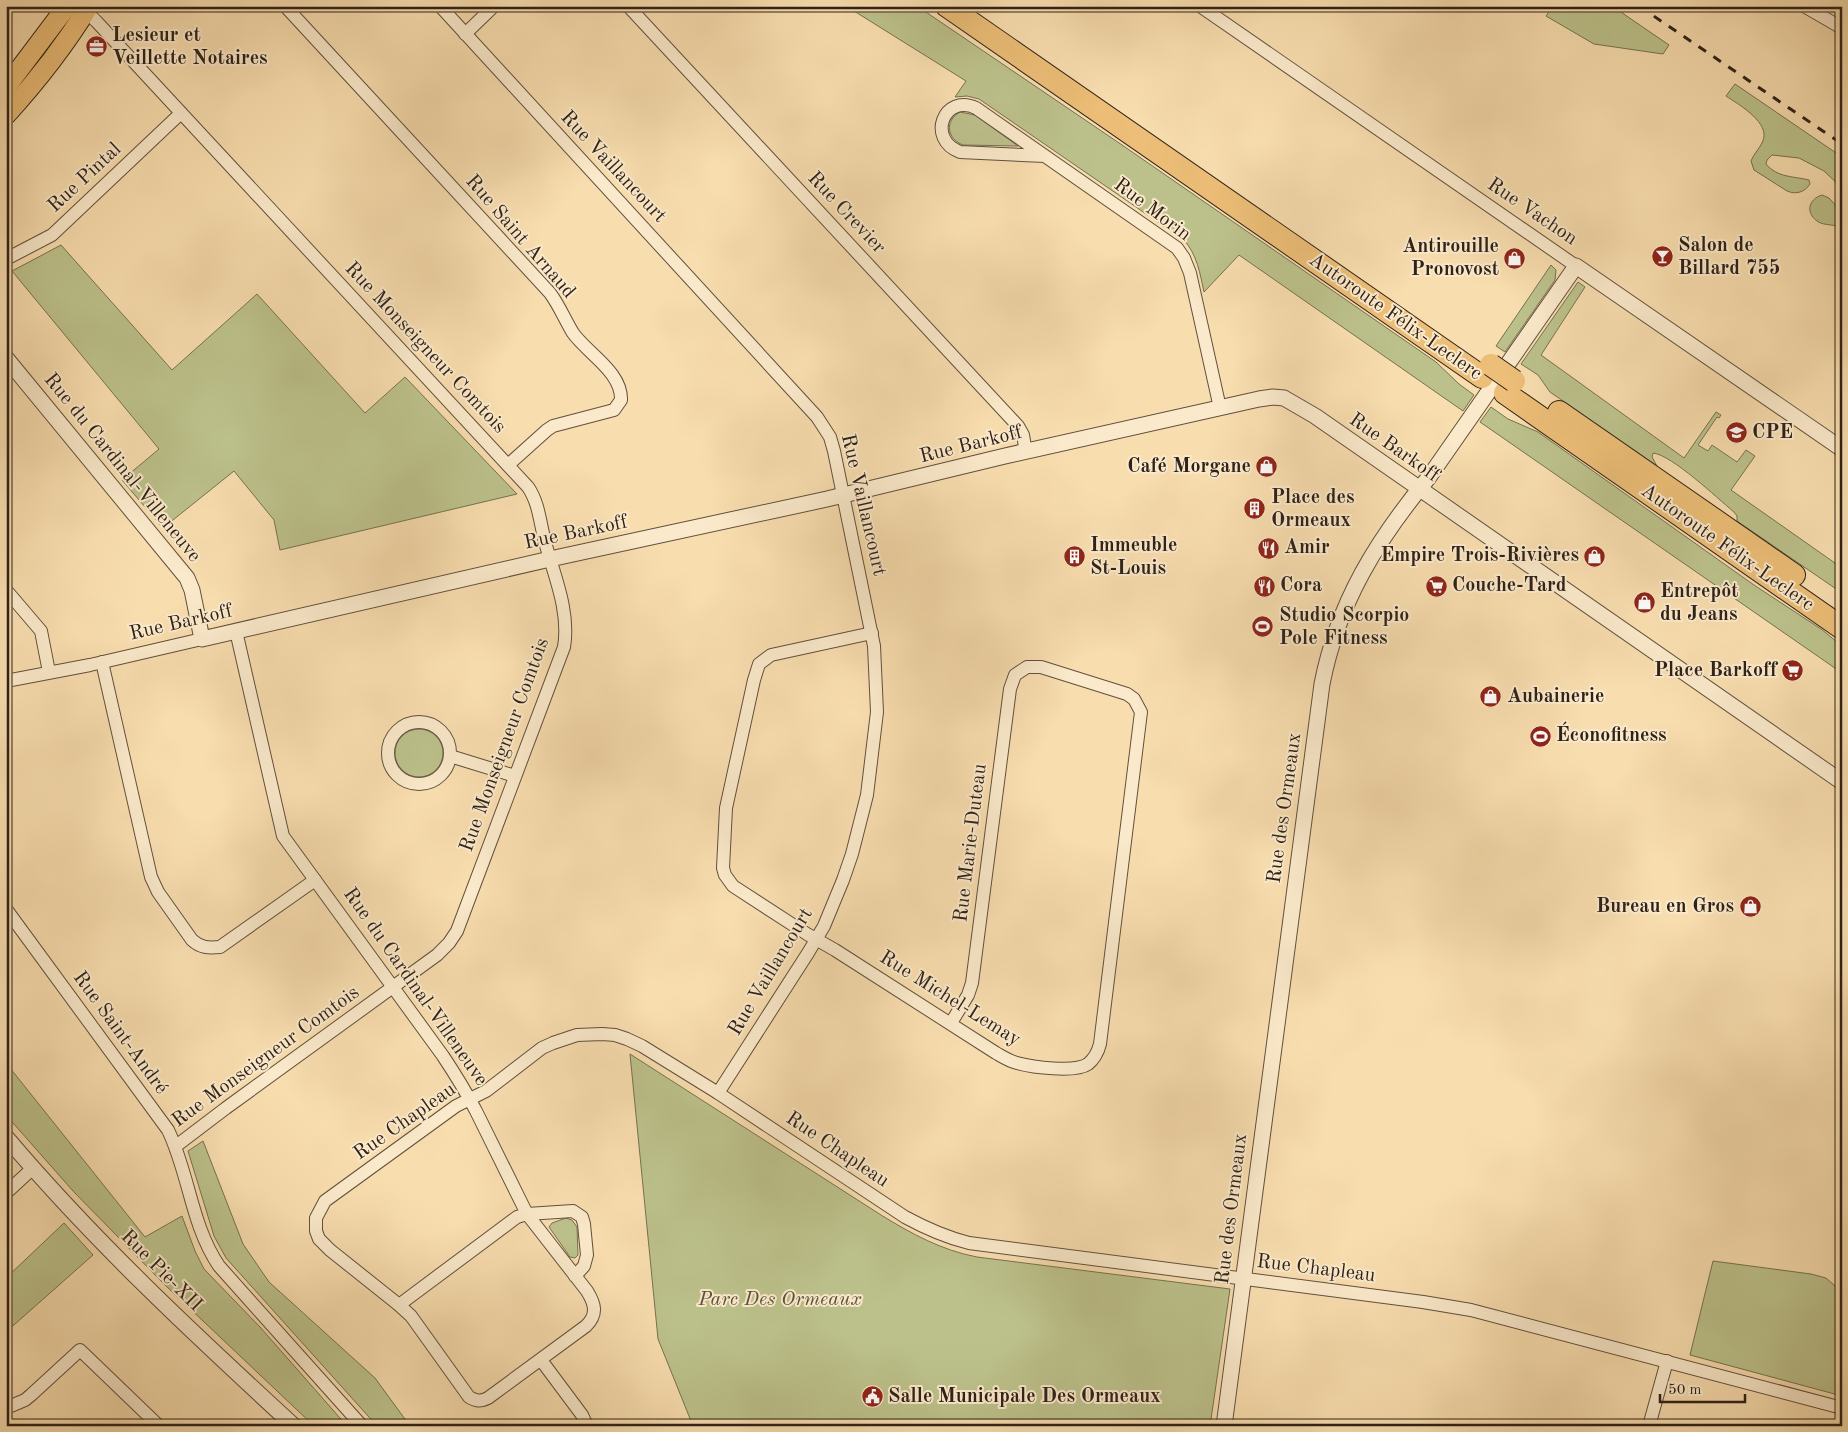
<svg xmlns="http://www.w3.org/2000/svg" width="1848" height="1432" viewBox="0 0 1848 1432" font-family="'Old Standard TT',serif">
<style>
.green{fill:#bcc18b;stroke:#767152}
.lines{fill:none;stroke-linecap:round;stroke-linejoin:round}
.minor-casing{stroke:#61503e;stroke-width:14}
.tertiary-casing{stroke:#61503e;stroke-width:17}
.primary-casing{stroke:#2f2119;stroke-width:21}
.motorway-casing{stroke:#2f2119;stroke-width:24}
.minor{stroke:#fae9ca;stroke-width:12}
.tertiary{stroke:#fae9ca;stroke-width:15}
.primary{stroke:#ecbe77;stroke-width:19}
.motorway{stroke:#ecbe77;stroke-width:22}
.rail{stroke:#2f2119;stroke-width:3;stroke-dasharray:9 9;stroke-linecap:butt}
.motorway-bridge-casing{stroke:#2f2119;stroke-width:24;stroke-linecap:butt}
.motorway-bridge{stroke:#ecbe77;stroke-width:22}
.labels{text-anchor:middle;dominant-baseline:central;stroke-width:4;stroke-linejoin:round;paint-order:stroke}
.poi-label{font-size:20px;font-weight:bold;fill:#2f2119;stroke:#fae9ca;text-anchor:start}
.street-label{font-size:20px;fill:#2f2119;stroke:#fae9ca}
.park-label{font-size:20px;font-style:italic;fill:#59513b;stroke:#fae9ca}
</style>
<rect width="100%" height="100%" fill="#f8ddae"/>
<filter id="stains"><feTurbulence type="fractalNoise" baseFrequency=".004" numOctaves="4"/><feColorMatrix values="0 0 0 0 .2 0 0 0 0 .09 0 0 0 0 .02 0 0 0 .5 -.17"/></filter>
<radialGradient id="worn" r=".72"><stop offset=".6" stop-color="#630" stop-opacity="0"/><stop offset="1" stop-color="#630" stop-opacity=".3"/></radialGradient>
<g class="green">
<path d="M846 6H917L1125 147 1436 362 1459 384 1474 395 1463 411 1239 255 1204 292C1200 273 1197 255 1184 240L979 99 967 96 955 97 966 81Z"/>
<polygon points="1553,6 1612,6 1669,45 1663,54 1594,44 1546,16"/>
<path d="M1735 84 1842 157V188L1824 171 1799 158 1772 155 1767 160 1766 164C1778 178 1793 176 1809 180L1810 184C1805 192 1796 195 1787 191L1754 170 1751 161C1754 153 1763 145 1764 137 1766 120 1738 104 1726 96Z"/>
<path d="M960 112 975 115 1018 146 963 145C947 139 944 121 960 112Z"/>
<path d="M1822 195 1829 198 1842 212V231C1836 222 1825 227 1817 221 1805 212 1809 199 1822 195Z"/>
<polygon points="61,245 172,370 257,294 365,413 405,377 517,494 280,550 274,520 234,471 163,528 122,480 159,449 12,271"/>
<polygon points="1551,265 1556,270 1555,280 1505,352 1496,346"/>
<path d="M1578 282 1585 287 1541 355 1684 458 1716 412 1721 415 1719 418 1717 417 1698 445 1708 451 1712 445 1737 462 1746 450 1755 456 1731 490 1842 568V593L1737 521V516L1734 512C1717 498 1672 455 1653 453L1652 457 1657 466 1550 392 1538 375 1521 364Z"/>
<polygon points="1491,407 1508,419 1538,432 1754,585 1821,629 1842,646 1842,673 1480,422"/>
<circle cx="419" cy="753" r="24"/>
<path d="M630 1054 881 1215C912 1234 941 1250 977 1257L1230 1289 1210 1426H693L658 1339Z"/>
<polygon points="6,1063 145,1237 182,1216 195,1251 204,1269 260,1327 347,1426 314,1426 165,1285 73,1191 6,1115"/>
<polygon points="203,1141 243,1244 269,1282 375,1378 410,1426 377,1426 226,1258 214,1236 188,1151"/>
<polygon points="566,1218 572,1220 577,1227 578,1255 575,1258 570,1257 549,1227 552,1223"/>
<polygon points="64,1223 93,1255 6,1332 6,1278"/>
<polygon points="1713,1261 1811,1274 1826,1278 1842,1292 1842,1396 1690,1355"/>
</g>
<g class="lines">
<defs>
<g id="minor">
<path d="M285 6 550 293C559 305 565 320 573 333 588 354 622 372 621 400L614 410 553 426 547 430 508 465"/>
<polyline points="440,6 817,417 830,437 834,451 874,646 877,712 867,795 852,854 843,880 824,926 808,953 718,1093"/>
<polyline points="628,6 1018,426 1023,435 1026,452"/>
<polyline points="1200,6 1576,266"/>
<polyline points="1804,6 1842,28"/>
<path d="M81 7 96 21 528 487C539 503 540 523 545 542 554 575 570 611 564 647L457 931 449 943 437 955 226 1108 176 1146"/>
<polyline points="465,34 494,6"/>
<path d="M1045 156 960 152C926 139 944 93 976 108L1177 248 1184 258 1190 273 1220 408"/>
<polyline points="6,259 52,235 181,113"/>
<polyline points="6,590 41,631 49,672"/>
<path d="M236 631 283 836 443 1056C455 1074 466 1092 476 1111L527 1214 587 1291C595 1304 598 1314 586 1326L488 1398C480 1402 476 1401 469 1397L411 1316 399 1305 330 1250 319 1239 316 1231V1218L325 1201 456 1106 486 1091 542 1048 553 1043 577 1035 602 1034 615 1035 627 1039 642 1046 718 1093 905 1217C927 1229 945 1237 969 1243L1423 1302 1471 1310 1842 1408"/>
<path d="M872 633 771 655 759 664 754 680 726 808 723 868 725 875 733 886 807 934 835 950 996 1053C1003 1057 1009 1061 1017 1063 1032 1067 1075 1073 1088 1064 1094 1059 1098 1052 1100 1044L1141 712 1134 699 1127 694 1041 667H1027L1015 675 1010 689 972 983 968 995 951 1023"/>
<path d="M102 662 151 877 158 892 192 940C201 948 208 948 220 947L315 880"/>
<polyline points="6,681 90,665 202,639"/>
<circle cx="419" cy="753" r="31"/>
<polyline points="450,756 515,776"/>
<path d="M6 909 168 1130C189 1173 191 1225 219 1266L362 1426"/>
<polyline points="6,1193 33,1168"/>
<polyline points="399,1305 517,1217 527,1214 573,1211 582,1217 584,1224 587,1255 584,1266 575,1276"/>
<polyline points="541,1360 582,1415 587,1426"/>
<polyline points="6,1408 25,1400 31,1395 80,1350 159,1426"/>
<polyline points="1649,1426 1667,1361"/>
</g>
<g id="tertiary">
<polyline points="6,358 187,578 192,590 202,639 550,559 827,499 1005,456 1259,399 1273,397 1284,398 1315,416 1842,782"/>
<path d="M6 1137C94 1241 194 1334 294 1426"/>
<path d="M1224 1426 1322 684C1338 602 1377 540 1429 477L1576 266 1842 449"/>
</g>
<g id="primary">
<polyline points="6,87 67,6"/>
<path d="M6 115C37 81 65 45 89 6"/>
</g>
<g id="motorway">
<polyline points="947,6 1482,377"/>
<polyline points="1505,393 1842,628"/>
<polyline points="1559,412 1794,575"/>
</g>
</defs>
<use href="#minor" class="minor-casing"/>
<use href="#tertiary" class="tertiary-casing"/>
<use href="#primary" class="primary-casing"/>
<use href="#motorway" class="motorway-casing"/>
<use href="#minor" class="minor"/>
<use href="#tertiary" class="tertiary"/>
<use href="#primary" class="primary"/>
<use href="#motorway" class="motorway"/>
<polyline class="rail" points="1639,6 1842,144"/>
<defs>
<polyline id="motorway-bridge" points="1491,365 1514,381"/>
</defs>
<use href="#motorway-bridge" class="motorway-bridge-casing"/>
<use href="#motorway-bridge" class="motorway-bridge"/>
</g>
<defs>
<symbol id="office-disc" viewBox="-11 -11 22 22"><circle r="9.5" fill="#8f2418" stroke="#fae9ca"/><path d="M-6-3h4V-5.5h4V-3h4V5H-6ZM-1-4.5V-3h2v-1.5ZM-6 0V1H6V0Z" fill="#fff"/></symbol>
<symbol id="bar-disc" viewBox="-11 -11 22 22"><circle r="9.5" fill="#8f2418" stroke="#fae9ca"/><path d="M-6-5H6L.8 .8V4.5H3.5V6h-7V4.5H-.8V.8Z" fill="#fff"/></symbol>
<symbol id="shop-disc" viewBox="-11 -11 22 22"><circle r="9.5" fill="#8f2418" stroke="#fae9ca"/><path d="M-5-2.5h2.3a2.7 3.5 0 0 1 5.4 0H5L5.5 6h-11ZM-1.5-2.5h3a1.5 2.3 0 0 0-3 0Z" fill="#fff"/></symbol>
<symbol id="school-disc" viewBox="-11 -11 22 22"><circle r="9.5" fill="#8f2418" stroke="#fae9ca"/><path d="M0-5L7-2L0 1L-7-2ZM-4 1L0 2.5L4 1V4Q0 6-4 4Z" fill="#fff"/></symbol>
<symbol id="building-disc" viewBox="-11 -11 22 22"><circle r="9.5" fill="#8f2418" stroke="#fae9ca"/><path d="M-4-6H4V6H1V3H-1V6H-4ZM-2.5-4.3h1.7v1.8h-1.7ZM.8-4.3h1.7v1.8H.8ZM-2.5-1h1.7V.8h-1.7ZM.8-1h1.7V.8H.8Z" fill="#fff"/></symbol>
<symbol id="restaurant-disc" viewBox="-11 -11 22 22"><circle r="9.5" fill="#8f2418" stroke="#fae9ca"/><path d="M-5-6h1v4h1v-4h1v4h1v-4h1v5L-1.5 .5V6h-2V.5L-5-1ZM5-6V6H3V1.5H1.5Q1.5-4 5-6Z" fill="#fff"/></symbol>
<symbol id="supermarket-disc" viewBox="-11 -11 22 22"><circle r="9.5" fill="#8f2418" stroke="#fae9ca"/><path d="M-6-5.5h2.5l.6 2H6L4.5 2H-2.5L-4.4-4H-6ZM-1.5 3.2a1.3 1.3 0 1 0 .1 0ZM3 3.2a1.3 1.3 0 1 0 .1 0Z" fill="#fff"/></symbol>
<symbol id="stadium-disc" viewBox="-11 -11 22 22"><circle r="9.5" fill="#8f2418" stroke="#fae9ca"/><path d="M0-5a6.5 5 0 1 0 0 10a6.5 5 0 1 0 0-10ZM-3.5-1.8h7v3.6h-7Z" fill="#fff"/></symbol>
<symbol id="civic-disc" viewBox="-11 -11 22 22"><circle r="9.5" fill="#8f2418" stroke="#fae9ca"/><path d="M-.6-6.5H3V-4.5H.6V-3L4-1V1h2V6H-6V1h2V-1L-.6-3ZM-1.2 2.5V6h2.4V2.5Z" fill="#fff"/></symbol>
</defs>
<g fill-rule="evenodd">
<use href="#office-disc" x="84" y="34" width="25" height="25"/>
<use href="#bar-disc" x="1650" y="244" width="25" height="25"/>
<use href="#shop-disc" x="1502" y="246" width="25" height="25"/>
<use href="#school-disc" x="1724" y="420" width="25" height="25"/>
<use href="#shop-disc" x="1254" y="454" width="25" height="25"/>
<use href="#building-disc" x="1242" y="496" width="25" height="25"/>
<use href="#restaurant-disc" x="1256" y="536" width="25" height="25"/>
<use href="#shop-disc" x="1582" y="544" width="25" height="25"/>
<use href="#building-disc" x="1062" y="544" width="25" height="25"/>
<use href="#restaurant-disc" x="1252" y="574" width="25" height="25"/>
<use href="#supermarket-disc" x="1424" y="574" width="25" height="25"/>
<use href="#shop-disc" x="1632" y="590" width="25" height="25"/>
<use href="#stadium-disc" x="1250" y="614" width="25" height="25"/>
<use href="#supermarket-disc" x="1780" y="658" width="25" height="25"/>
<use href="#shop-disc" x="1478" y="684" width="25" height="25"/>
<use href="#stadium-disc" x="1528" y="724" width="25" height="25"/>
<use href="#shop-disc" x="1738" y="894" width="25" height="25"/>
<use href="#civic-disc" x="860" y="1384" width="25" height="25"/>
</g>
<g class="labels">
<g class="poi-label">
<text x="112" y="36">Lesieur et<tspan x="112" dy="23">Veillette Notaires</tspan></text>
<text x="1678" y="246">Salon de<tspan x="1678" dy="23">Billard 755</tspan></text>
<text x="1499" y="247" text-anchor="end">Antirouille<tspan x="1499" dy="23">Pronovost</tspan></text>
<text x="1752" y="433">CPE</text>
<text x="1251" y="467" text-anchor="end">Café Morgane</text>
<text x="1271" y="498">Place des<tspan x="1271" dy="23">Ormeaux</tspan></text>
<text x="1090" y="546">Immeuble<tspan x="1090" dy="23">St-Louis</tspan></text>
<text x="1284" y="548">Amir</text>
<text x="1579" y="556" text-anchor="end">Empire Trois-Rivières</text>
<text x="1280" y="586">Cora</text>
<text x="1452" y="586">Couche-Tard</text>
<text x="1660" y="592">Entrepôt<tspan x="1660" dy="23">du Jeans</tspan></text>
<text x="1279" y="616">Studio Scorpio<tspan x="1279" dy="23">Pole Fitness</tspan></text>
<text x="1777" y="671" text-anchor="end">Place Barkoff</text>
<text x="1507" y="697">Aubainerie</text>
<text x="1556" y="736">Éconofitness</text>
<text x="1734" y="907" text-anchor="end">Bureau en Gros</text>
<text x="888" y="1397">Salle Municipale Des Ormeaux</text>
</g>
<g class="street-label">
<text transform="translate(613 167) rotate(47)">Rue Vaillancourt</text>
<text transform="translate(85 178) rotate(-43)">Rue Pintal</text>
<text transform="translate(1152 210) rotate(37)">Rue Morin</text>
<text transform="translate(1532 212) rotate(34)">Rue Vachon</text>
<text transform="translate(846 213) rotate(47)">Rue Crevier</text>
<text transform="translate(520 237) rotate(49)">Rue Saint Arnaud</text>
<text transform="translate(1395 317) rotate(35)">Autoroute Félix-Leclerc</text>
<text transform="translate(425 348) rotate(47)">Rue Monseigneur Comtois</text>
<text transform="translate(971 445) rotate(-14)">Rue Barkoff</text>
<text transform="translate(1394 448) rotate(35)">Rue Barkoff</text>
<text transform="translate(122 468) rotate(51)">Rue du Cardinal-Villeneuve</text>
<text transform="translate(863 505) rotate(77)">Rue Vaillancourt</text>
<text transform="translate(576 533) rotate(-12)">Rue Barkoff</text>
<text transform="translate(1727 548) rotate(35)">Autoroute Félix-Leclerc</text>
<text transform="translate(181 623) rotate(-13)">Rue Barkoff</text>
<text transform="translate(505 745) rotate(-70)">Rue Monseigneur Comtois</text>
<text transform="translate(1285 808) rotate(-82)">Rue des Ormeaux</text>
<text transform="translate(971 843) rotate(-83)">Rue Marie-Duteau</text>
<text transform="translate(771 972) rotate(-59)">Rue Vaillancourt</text>
<text transform="translate(415 987) rotate(55)">Rue du Cardinal-Villeneuve</text>
<text transform="translate(950 999) rotate(32)">Rue Michel-Lemay</text>
<text transform="translate(120 1033) rotate(54)">Rue Saint-André</text>
<text transform="translate(266 1057) rotate(-36)">Rue Monseigneur Comtois</text>
<text transform="translate(405 1122) rotate(-35)">Rue Chapleau</text>
<text transform="translate(837 1150) rotate(34)">Rue Chapleau</text>
<text transform="translate(1232 1209) rotate(-83)">Rue des Ormeaux</text>
<text transform="translate(1316 1269) rotate(7)">Rue Chapleau</text>
<text transform="translate(161 1271) rotate(45)">Rue Pie-XII</text>
</g>
<g class="park-label">
<text x="780" y="1300">Parc Des Ormeaux</text>
</g>
</g>
<rect width="1848" height="1432" fill="none" stroke="#f8ddae" stroke-width="25"/>
<rect x="8" y="8" width="1833" height="1417" fill="none" stroke="#2f2119" stroke-width="2.5"/>
<rect x="12" y="12" width="1823" height="1407" fill="none" stroke="#2f2119"/>
<path d="M1660 1394v8h85v-8" fill="none" stroke="#2f2119" stroke-width="2.5"/>
<text x="1668" y="1394" font-size="15" fill="#2f2119" stroke="#fae9ca" stroke-width="4" paint-order="stroke">50 m</text>
<rect width="100%" height="100%" filter="url(#stains)"/>
<rect width="100%" height="100%" fill="url(#worn)"/>
</svg>
